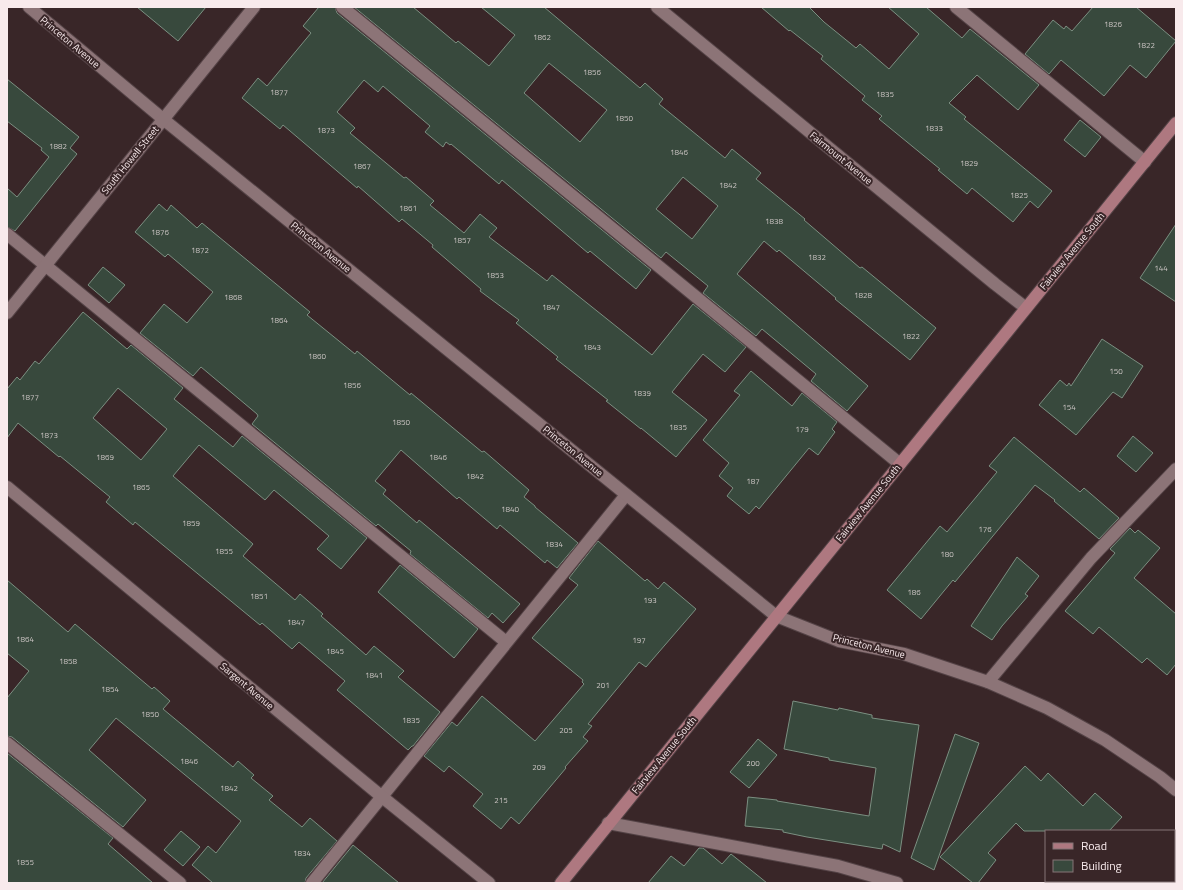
<svg xmlns="http://www.w3.org/2000/svg" width="1183" height="890" viewBox="0 0 1183 890" font-family="'Titillium Web',sans-serif">
<style>
.building{fill:#38493d;stroke:#7b8f81;fill-rule:evenodd}
.lines{fill:none;stroke-linecap:round;stroke-linejoin:round}
.lane-casing{stroke:#544346;stroke-width:14}
.street-casing{stroke:#544346;stroke-width:14}
.secondary-casing{stroke:#544346;stroke-width:14}
.lane{stroke:#8c7477;stroke-width:12}
.street{stroke:#8c7477;stroke-width:12}
.secondary{stroke:#ae7880;stroke-width:12}
.labels{text-anchor:middle;dominant-baseline:central;stroke-width:4;stroke-linejoin:round;paint-order:stroke}
.number-label{font-size:8px;fill:#c8c2c0}
.street-label{font-size:10px;fill:#f8eaec;stroke:#392628}
</style>
<rect width="100%" height="100%" fill="#392628"/>
<g class="building">
<polygon points="137,7 206,7 178,41"/>
<polygon points="319,7 335,7 337,13 651,270 636,289 590,251 588,253 502,180 499,184 451,144 450,145 446,142 443,147 425,132 430,126 383,86 378,92 364,80 337,112 355,128 350,133 404,178 406,177 434,201 430,205 464,233 480,214 497,228 489,237 547,281 552,275 652,355 693,304 746,347 725,372 703,354 672,392 707,420 676,457 641,428 641,429 606,401 608,400 556,359 558,357 516,323 519,320 480,291 481,289 432,247 433,245 402,219 399,222 358,186 357,188 283,125 280,129 242,98 258,78 267,86 311,33 303,26"/>
<path d="M354 7H413L456 43 458 41 489 66 515 35 481 7H544L640 88 645 83 663 99 659 104 725 158 732 149 761 173 756 179 805 219 804 220 860 268 862 267 936 328 910 360 835 299 836 298 779 250 777 252 764 241 737 274 868 386 847 411 811 381 816 374 762 329 756 336 703 293 708 286 666 252 661 258ZM549 63 607 110 580 142 524 93ZM683 177 718 206 692 239 656 209Z"/>
<polygon points="761,7 809,7 824,22 856,48 860,44 889,69 919,34 888,7 926,7 962,38 970,29 1039,85 1018,110 977,75 949,103 966,117 964,119 1052,191 1038,208 1030,201 1013,222 972,188 967,194 938,170 940,169 879,119 882,116 862,100 865,96 821,59 823,56 790,30 789,31"/>
<polygon points="1093,7 1136,7 1176,41 1146,78 1130,65 1104,96 1061,60 1049,74 1025,54 1053,20 1064,29 1066,26 1072,31"/>
<polygon points="7,79 79,137 70,148 77,154 15,231 7,227 7,188 17,197 49,157 41,150 42,148 7,121"/>
<polygon points="1080,120 1101,137 1085,157 1064,140"/>
<polygon points="159,204 167,211 171,205 197,228 202,223 310,312 307,315 355,354 357,351 410,395 411,393 482,452 484,451 529,490 524,497 535,506 535,507 578,543 557,568 547,560 545,563 500,525 497,529 459,497 457,499 401,450 375,481 386,490 383,494 417,523 419,520 520,604 503,623 492,613 488,618 410,554 411,551 378,524 376,526 252,424 258,416 257,414 201,367 193,376 140,333 164,304 187,323 213,292 168,254 165,257 135,232"/>
<polygon points="1176,224 1176,302 1140,278"/>
<polygon points="103,267 125,285 109,303 88,285"/>
<path d="M83 312 127 349 131 345 183 388 174 399 233 447 242 436 367 538 341 569 317 549 329 536 274 490 265 500 199 445 173 476 253 544 243 556 295 600 300 594 323 614 321 616 366 655 374 646 404 671 398 677 440 712 413 746H412L408 750 337 690 345 681 299 642 292 649 262 623 260 625 135 522 133 525 106 502 110 497 60 456 59 457 18 423 7 438V389L17 377 20 380 35 361 39 364ZM118 388 167 429 141 460 93 418Z"/>
<polygon points="1102,339 1143,366 1122,398 1113,392 1076,435 1039,405 1060,380 1067,386 1069,383 1071,386"/>
<polygon points="751,371 792,406 802,393 837,422 832,429 835,432 818,455 809,448 759,509 756,506 749,514 727,496 733,488 719,476 729,463 703,440 740,395 734,391"/>
<polygon points="1133,436 1153,453 1136,472 1117,456"/>
<polygon points="1014,437 1080,492 1084,488 1119,518 1099,539 1054,501 1055,500 1035,485 955,582 953,580 921,619 887,590 940,526 947,532 997,472 989,466"/>
<polygon points="1130,528 1135,533 1138,530 1160,548 1134,578 1176,614 1176,664 1167,675 1147,658 1142,663 1099,627 1093,634 1065,611 1115,553 1110,549"/>
<polygon points="598,541 645,581 647,579 658,589 664,582 696,609 646,667 639,662 588,724 592,726 583,737 588,741 565,767 566,768 519,824 511,817 501,829 473,806 483,794 449,766 444,772 424,756 452,722 457,726 482,696 535,741 584,684 582,682 583,680 532,638 578,585 569,578"/>
<polygon points="1017,557 1039,576 1025,594 1028,596 1002,626 992,640 971,626"/>
<polygon points="400,565 478,629 454,658 378,592"/>
<polygon points="7,580 68,632 75,624 152,689 154,687 170,701 163,709 233,767 238,761 254,775 251,778 273,796 269,800 302,827 310,818 337,841 306,878 305,883 213,883 192,865 208,846 216,853 241,821 116,718 89,750 146,800 123,827 12,737 7,736 7,698 29,671 7,653"/>
<polygon points="793,701 838,710 839,708 872,715 872,718 919,725 900,852 883,844 882,849 807,837 783,832 783,830 745,826 748,797 777,800 777,801 869,816 876,768 829,760 829,758 784,749"/>
<polygon points="955,734 979,743 934,870 911,858"/>
<polygon points="758,739 777,755 749,788 730,772"/>
<polygon points="7,753 113,838 108,844 153,883 7,883"/>
<polygon points="1025,766 1041,781 1048,773 1083,806 1095,793 1122,817 1109,831 1024,831 1016,823 988,853 996,860 978,883 973,883 940,857"/>
<polygon points="181,831 200,847 183,866 164,850"/>
<polygon points="353,845 399,883 322,883"/>
<polygon points="699,848 703,848 722,864 731,854 767,883 648,883 671,856 684,866"/>
</g>
<g class="lines">
<defs>
<g id="lane">
<polyline points="342,7 900,464"/>
<polyline points="956,7 1145,162"/>
<polyline points="7,234 506,642"/>
<polyline points="988,682 1091,558 1176,469"/>
<polyline points="7,743 180,883"/>
<polyline points="608,823 838,866 897,883"/>
<polyline points="312,883 626,495"/>
</g>
<g id="street">
<polyline points="29,7 163,119 776,616 839,641 904,654 988,682 1047,708 1105,740 1160,777 1176,790"/>
<polyline points="657,7 995,284 1026,308"/>
<polyline points="7,313 254,7"/>
<polyline points="7,487 381,796 489,883"/>
</g>
<polyline id="secondary" points="561,883 1176,123"/>
</defs>
<use href="#lane" class="lane-casing"/>
<use href="#street" class="street-casing"/>
<use href="#secondary" class="secondary-casing"/>
<use href="#lane" class="lane"/>
<use href="#street" class="street"/>
<use href="#secondary" class="secondary"/>
</g>
<g class="labels">
<g class="number-label">
<text x="1113" y="24">1826</text>
<text x="542" y="37">1862</text>
<text x="1146" y="45">1822</text>
<text x="592" y="72">1856</text>
<text x="279" y="92">1877</text>
<text x="885" y="94">1835</text>
<text x="624" y="118">1850</text>
<text x="934" y="128">1833</text>
<text x="326" y="130">1873</text>
<text x="58" y="146">1882</text>
<text x="679" y="152">1846</text>
<text x="969" y="163">1829</text>
<text x="362" y="166">1867</text>
<text x="728" y="185">1842</text>
<text x="1019" y="195">1825</text>
<text x="408" y="208">1861</text>
<text x="774" y="221">1838</text>
<text x="160" y="232">1876</text>
<text x="462" y="240">1857</text>
<text x="200" y="250">1872</text>
<text x="817" y="257">1832</text>
<text x="1161" y="268">144</text>
<text x="495" y="275">1853</text>
<text x="863" y="295">1828</text>
<text x="233" y="297">1868</text>
<text x="551" y="307">1847</text>
<text x="279" y="320">1864</text>
<text x="911" y="336">1822</text>
<text x="592" y="347">1843</text>
<text x="317" y="356">1860</text>
<text x="1116" y="371">150</text>
<text x="352" y="385">1856</text>
<text x="642" y="393">1839</text>
<text x="30" y="397">1877</text>
<text x="1069" y="407">154</text>
<text x="401" y="422">1850</text>
<text x="678" y="427">1835</text>
<text x="802" y="429">179</text>
<text x="49" y="435">1873</text>
<text x="105" y="457">1869</text>
<text x="438" y="457">1846</text>
<text x="475" y="476">1842</text>
<text x="753" y="481">187</text>
<text x="141" y="487">1865</text>
<text x="510" y="509">1840</text>
<text x="191" y="523">1859</text>
<text x="985" y="529">176</text>
<text x="554" y="544">1834</text>
<text x="224" y="551">1855</text>
<text x="947" y="554">180</text>
<text x="914" y="592">186</text>
<text x="259" y="596">1851</text>
<text x="650" y="600">193</text>
<text x="296" y="622">1847</text>
<text x="25" y="639">1864</text>
<text x="639" y="640">197</text>
<text x="335" y="651">1845</text>
<text x="68" y="661">1858</text>
<text x="374" y="675">1841</text>
<text x="603" y="685">201</text>
<text x="110" y="689">1854</text>
<text x="150" y="714">1850</text>
<text x="411" y="720">1835</text>
<text x="566" y="730">205</text>
<text x="189" y="761">1846</text>
<text x="753" y="763">200</text>
<text x="539" y="767">209</text>
<text x="229" y="788">1842</text>
<text x="501" y="800">215</text>
<text x="302" y="853">1834</text>
<text x="25" y="862">1855</text>
</g>
<g class="street-label">
<text transform="translate(70 42) rotate(40)">Princeton Avenue</text>
<text transform="translate(841 158) rotate(39)">Fairmount Avenue</text>
<text transform="translate(130 160) rotate(-51)">South Howell Street</text>
<text transform="translate(321 247) rotate(39)">Princeton Avenue</text>
<text transform="translate(1072 251) rotate(-51)">Fairview Avenue South</text>
<text transform="translate(573 451) rotate(39)">Princeton Avenue</text>
<text transform="translate(868 503) rotate(-51)">Fairview Avenue South</text>
<text transform="translate(869 646) rotate(14)">Princeton Avenue</text>
<text transform="translate(247 686) rotate(40)">Sargent Avenue</text>
<text transform="translate(664 755) rotate(-51)">Fairview Avenue South</text>
</g>
</g>
<rect width="1183" height="890" fill="none" stroke="#f8eaec" stroke-width="16"/>
<rect x="1045" y="830" width="130" height="52" fill="#392628" stroke="#857476"/>
<rect x="1053" y="843" width="20" height="6" fill="#ae7880" stroke="#857476"/>
<text x="1081" y="850" font-size="12" fill="#f8eaec">Road</text>
<rect x="1053" y="860" width="20" height="12" fill="#38493d" stroke="#857476"/>
<text x="1081" y="870" font-size="12" fill="#f8eaec">Building</text>
</svg>
